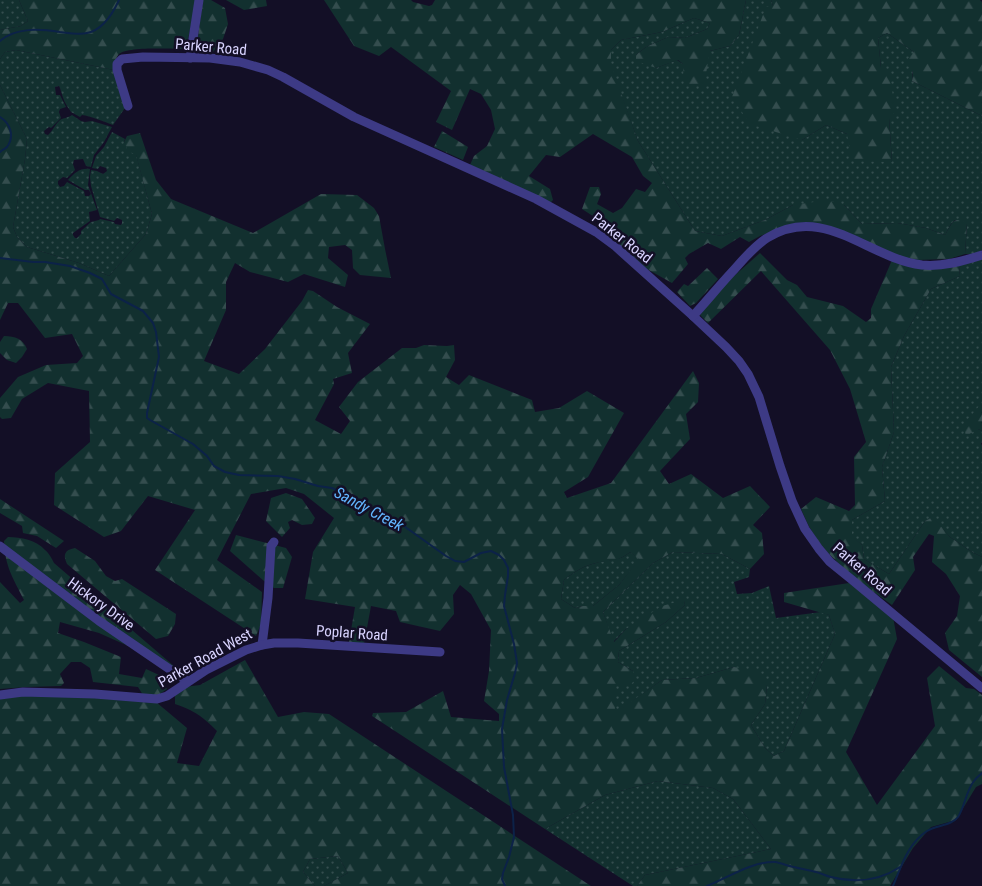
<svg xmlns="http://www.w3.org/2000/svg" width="982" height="886" viewBox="0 0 982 886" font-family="'Roboto Condensed',sans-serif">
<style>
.grass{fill:url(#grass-dots)}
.forest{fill:url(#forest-firs);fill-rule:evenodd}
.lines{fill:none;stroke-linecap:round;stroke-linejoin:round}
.stream{stroke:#0c2248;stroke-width:2}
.minor{stroke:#3d3a85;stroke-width:9}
.labels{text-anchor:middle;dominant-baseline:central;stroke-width:5;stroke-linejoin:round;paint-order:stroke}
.street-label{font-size:15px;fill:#d9d4ff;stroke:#130f26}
.water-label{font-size:16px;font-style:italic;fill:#62b6ff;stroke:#130f26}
</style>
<defs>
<pattern id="grass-dots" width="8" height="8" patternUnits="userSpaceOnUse" patternTransform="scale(1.25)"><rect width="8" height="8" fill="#12302f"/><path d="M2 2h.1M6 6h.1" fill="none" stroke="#344d4e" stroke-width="1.8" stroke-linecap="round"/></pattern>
<pattern id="forest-firs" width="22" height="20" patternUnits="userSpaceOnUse" patternTransform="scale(1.25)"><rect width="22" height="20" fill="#12302f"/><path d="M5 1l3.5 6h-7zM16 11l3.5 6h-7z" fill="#344d4e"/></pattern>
</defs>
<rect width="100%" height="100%" fill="#130f26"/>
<g class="grass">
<polygon points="0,0 19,0 28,21 21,26 0,30"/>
<polygon points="746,0 771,0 773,6 802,140 826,125 847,134 892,162 889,118 881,68 878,38 887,33 914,52 912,81 982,116 982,250 974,254 965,254 967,224 955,220 951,224 945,235 926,228 897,223 862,224 844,205 793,205 765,220 722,236 695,231 638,141 610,64 611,50 621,40 662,32 694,18 710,23 707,29 685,38 668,37 646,47 636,55 656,68 677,60 683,64 710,51 730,46 739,35"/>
<path d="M16 50 114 70 125 108 113 125C105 122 90 116 82 115L80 117 71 112C70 110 68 108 67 106 63 100 62 94 60 88L59 86 55 87 56 95H60L66 107 60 109 59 112 61 118 51 128 49 127 44 131 45 134 48 135C53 131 55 124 60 120 63 118 68 118 72 115L81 121 85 122 92 121 112 127 104 142 94 155 91 167 86 166 83 159 74 160 73 164 75 170 67 178 63 177 58 181V184L60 187 64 186 67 182 84 191 85 196H89L91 194 89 190H85L68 180C75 173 79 168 90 169L88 185 97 210 89 212 90 221 73 233V235L75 238H77L81 234V231L91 222 99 220 100 219 114 222 115 224 121 225 122 223V220L117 218 114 221 100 217 91 186 90 177 91 170 97 171 103 174 107 171 106 168 100 166 98 169 92 168 96 156 104 147 112 132 125 139 124 142 136 154 152 214 146 234 109 276 79 263 27 247 17 237 13 227 25 159 27 139 0 85V59L5 52Z"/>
<polygon points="982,258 982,405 980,406 978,429 982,431 982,442 981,444 982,445 982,557 972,552 950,537 933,518 925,521 889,574 864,559 862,545 852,537 852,520 885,501 882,467 894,432 891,367 904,336 931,289 960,276 959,265"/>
<path d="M630 552 640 559 619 585 593 606H583L575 608 561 599 564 580C574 572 583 566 596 563 610 559 618 562 630 552Z"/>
<polygon points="673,552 722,554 750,569 749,577 734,582 737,594 752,593 769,586 776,618 821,612 829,615 835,634 784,751 774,756 765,748 751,725 765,704 767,686 734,667 696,678 662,680 615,714 615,686 633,671 618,662 619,651 666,622 685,605 684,601 626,629 613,642 603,612 653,563"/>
<polygon points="658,781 713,788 733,799 771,849 645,875 637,886 633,886 545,829 605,795"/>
<polygon points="338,856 348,873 324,886 315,886 303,872 310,859"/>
</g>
<g class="forest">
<path d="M19 0H196L186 49C173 49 128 46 119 54 115 58 115 65 114 70L16 50 5 52 0 59V30L21 26 28 21Z"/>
<polygon points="203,0 211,0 225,8 228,24 223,39 213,52 196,50"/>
<polygon points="226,0 266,0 267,6 244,10"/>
<path d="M324 0H411L413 2 429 6 432 5 435 0H746L739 35 730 46 710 51 704 85 684 86 683 64 678 60 656 68 636 61V55L646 47 668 37 685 38 707 29 710 23 694 18 662 32 621 40 611 50V64L638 141 695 231 722 236 765 220 793 205 828 200 844 205 862 224 897 223 926 228 945 235C951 225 953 215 967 223L965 254 949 259 916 260 893 255 839 230 784 227 760 236 749 242 740 237 721 249 708 243 689 254 685 258 688 264 672 283 647 269 611 237 613 229 582 209 590 187H599L601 194 597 204 613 213 622 208 636 189 645 192 652 183 643 176 632 157 593 134 560 157 546 155 529 176 550 189 553 200 550 203 470 165 474 156 487 146 495 129 491 110 481 94 470 89 452 130 436 122 451 91 391 47 379 56 354 46Z"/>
<polygon points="771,0 980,0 982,2 982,116 912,81 913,72 905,62 914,52 887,33 878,38 881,68 888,70 896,111 889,118 892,162 852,161 847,134 826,125 802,140 750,124 732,97 766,7 773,6"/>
<path d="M0 85 27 139 25 159 13 227 17 237 27 247 79 263 109 276 146 234 152 214 136 155 128 151 124 142 127 136 140 133 156 180 171 199 253 233 321 194 357 195 374 208 379 216 385 249 391 278 360 275 353 268 352 250 345 245 329 247 328 258 348 275 345 287 304 274 288 282 250 272 235 263 226 282V310L204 361 239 374 265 349 302 301 308 290 313 291 337 307 370 324 348 353 352 373 333 379 334 384 315 420 341 434 350 421 339 407 358 382 402 348H416L424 345 447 346 454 345 455 360 446 377 459 385 469 375 532 400 535 412 559 408 587 391 624 413 588 477 564 492 567 498 611 483 693 371 699 383 698 402 686 414 690 439 660 471 669 484 691 474 723 498 750 486 770 507 753 525 762 533 764 554 750 569 722 554 673 552 653 563 603 612 614 642 626 629 662 606 684 600 685 605 666 622 619 651 618 662 633 671 636 679 629 686H615V713L662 680 696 678 734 667 757 671 767 686 765 704 751 725 765 748 774 756 784 751 835 634 829 615 784 602V593L849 583 893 617 897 639 846 752 877 805 935 726 927 678 939 666 966 688 974 689 982 695V784L976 787 956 820 931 827 913 848 890 886H637L645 875 771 849 733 799 713 788 658 781 605 795 545 829 372 716 373 713 406 712 443 691 451 717 499 721V714L484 701 489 671 491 630 471 594 460 585 453 595 454 614 440 631 400 622 396 611 371 606 364 644 349 642 355 607 305 599 313 552 334 518 304 494 286 488 251 494 217 560 262 592 261 624 256 636 155 570 195 510 148 496 121 531 104 537 54 505 55 473 90 442 89 391 48 383 22 399 11 418 2 419 0 417V398L18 377 46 365 77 363 83 356 72 334 45 338 18 303H8L0 320ZM630 552 639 559 619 585 593 606H583L575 608 561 599 564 580C574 572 583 566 596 563 610 560 618 562 630 552Z"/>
<polygon points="442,131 468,147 463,160 434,147"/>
<path d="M760 253 787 280 797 285 807 297 843 306 866 322 871 318V309L892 260 959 265 960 276 931 289 904 336 891 367 894 432 882 467 885 501 852 520V536L862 545 864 559 889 574 925 521 933 517 950 537 972 552 982 557V677L949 650 945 633 957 616 960 596 946 574 932 562 934 536 929 534 913 557 915 570 892 605C865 586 830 561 813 533 808 526 805 517 801 509L816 497 849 511 855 505 854 457 866 442 850 389 830 350 761 271 708 323 700 315 724 285Z"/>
<polygon points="707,268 718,279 696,303 690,306 677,292 684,284 688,286"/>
<path d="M4 336C15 336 23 339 27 349L22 357 16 363 7 360 0 353V342Z"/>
<polygon points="980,405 982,405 982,431 978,429 966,436 963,425"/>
<polygon points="286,493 302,499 315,518 312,524 302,525 292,520 288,522 290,528 282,537 266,521 271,498"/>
<polygon points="0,499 64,541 56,548 37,536 23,533 22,526 0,513"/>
<polygon points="236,535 286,548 292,557 283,588 274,588 264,581 230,551"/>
<path d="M8 537C21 537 36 540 45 550 49 553 52 559 54 563L182 673 176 679 135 649 99 633 60 622 58 633 84 642 121 657 119 674 142 678 146 669 159 675 167 689 157 696 143 695 138 687 93 682 90 668 81 662H71L60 674 64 683 61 686 26 687 0 689V582L20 603 24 600C13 578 5 567 4 541Z"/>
<path d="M75 548 95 561 106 576 115 581 122 579 176 614 175 624 168 636 156 639 67 564C63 555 64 550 75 548Z"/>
<path d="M245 660 278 717 304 712 329 714 591 886H324L348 873 338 856 310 859 303 872 315 886H0V698L29 695 101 697 156 702 187 728 177 763 199 766 217 731C202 716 195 711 175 704V695L185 687 200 685Z"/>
</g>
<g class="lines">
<g class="stream">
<path d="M0 41C16 27 40 29 60 32 68 33 79 35 87 33 102 30 113 13 119 0"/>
<path d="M0 117C10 123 15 136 7 147 5 149 2 150 0 152"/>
<polyline points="0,258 33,262 45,262 70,266 90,273 102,279 111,294 143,311 153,323 156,332 159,357 147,413 147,418 150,420 193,444 207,456 214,466 225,472 239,475 278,476 295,479 318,486 332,488 349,496 401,524 446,556 455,561 464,562 481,553 491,551 499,555 504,560 508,568 508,576 505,595 504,606 514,644 517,663 515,673 507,700 502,729 504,767 513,815 514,837 509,857 503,873 502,879 505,886"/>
<path d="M707 886C727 878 753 861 775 862 781 863 788 866 794 867 801 869 809 870 816 872 821 873 826 876 831 877 855 883 879 881 900 867"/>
<path d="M893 886C901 867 908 843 927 831 936 825 951 826 958 817 965 806 966 791 974 781 976 778 979 776 982 773"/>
</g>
<g class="minor">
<polyline points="190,58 199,0"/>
<polyline points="128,106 117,70 117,64 122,59 143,57 210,58 240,62 268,70 283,77 354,117 536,199 596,232 615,246 693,316 726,347 739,361 748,374 759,397 780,466 792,501 805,529 819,549 830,562 851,579 982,688"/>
<path d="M693 316C706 302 718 287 731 273 742 261 753 247 767 238 824 203 867 258 922 265 942 267 963 261 982 255"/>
<polyline points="0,546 99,621 187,681"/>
<polyline points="262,645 268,598 271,546 274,542"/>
<polyline points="0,695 23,692 95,694 157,699 167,696 206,670 246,650 262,645 274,643 298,643 440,652"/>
</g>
</g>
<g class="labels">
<g class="street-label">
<text transform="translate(211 47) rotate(5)">Parker Road</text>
<text transform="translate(622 238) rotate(38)">Parker Road</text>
<text transform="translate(862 569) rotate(41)">Parker Road</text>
<text transform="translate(101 604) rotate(36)">Hickory Drive</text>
<text transform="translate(352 633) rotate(4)">Poplar Road</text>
<text transform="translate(205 658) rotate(-29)">Parker Road West</text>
</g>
<g class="water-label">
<text transform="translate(369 509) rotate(28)">Sandy Creek</text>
</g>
</g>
</svg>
